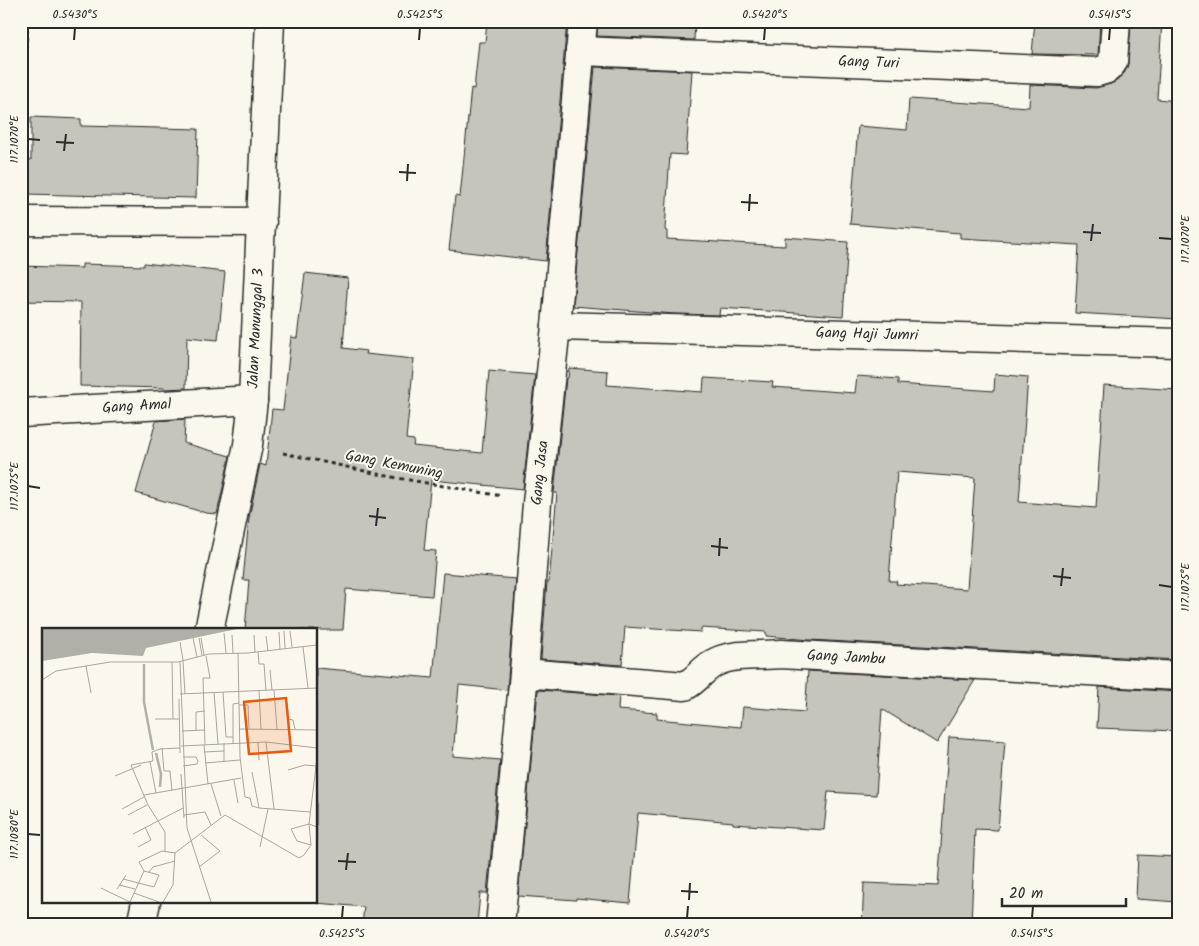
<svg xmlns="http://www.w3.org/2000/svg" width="1199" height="946" viewBox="0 0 1199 946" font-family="Kalam,sans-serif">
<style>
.building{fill:#c7c4bc;stroke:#2b2b2b;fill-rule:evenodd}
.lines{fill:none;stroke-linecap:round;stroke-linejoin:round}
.street-casing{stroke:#2b2b2b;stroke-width:31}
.path{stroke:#2b2b2b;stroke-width:3;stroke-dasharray:4 4;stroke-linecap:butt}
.street{stroke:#fbf7ec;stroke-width:28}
.ticks{fill:none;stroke:#2b2b2b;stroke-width:2}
.labels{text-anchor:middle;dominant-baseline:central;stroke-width:4;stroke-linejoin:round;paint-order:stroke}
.street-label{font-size:15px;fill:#2b2b2b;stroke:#fbf7ec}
.inset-river{fill:none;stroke:#b1afa7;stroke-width:2.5}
.inset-road{fill:none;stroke:#a8a59f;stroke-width:1}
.view{fill:#e8590c;fill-opacity:0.15;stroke:#e8590c;stroke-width:2.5}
.inset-edge{fill:none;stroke:#2b2b2b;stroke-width:2.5}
.neatline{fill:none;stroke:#2b2b2b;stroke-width:2}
.ticks-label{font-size:12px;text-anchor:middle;fill:#2b2b2b}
</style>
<rect width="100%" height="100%" fill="#fbf7ec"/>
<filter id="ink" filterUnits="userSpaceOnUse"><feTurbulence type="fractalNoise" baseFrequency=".02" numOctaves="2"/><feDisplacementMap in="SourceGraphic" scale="10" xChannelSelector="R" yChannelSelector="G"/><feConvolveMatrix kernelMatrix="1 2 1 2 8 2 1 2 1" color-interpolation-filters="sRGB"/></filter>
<g filter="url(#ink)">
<g class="building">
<polygon points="487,21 567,21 546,261 449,250 455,196 460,197 471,88 474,89 479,42 485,42"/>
<polygon points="598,21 695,21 694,40 597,36"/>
<polygon points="1035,21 1100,21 1098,55 1032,54"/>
<polygon points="1131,21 1162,21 1157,99 1178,101 1178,319 1075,313 1079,245 960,238 960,233 850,224 858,126 907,130 909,99 1029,107 1030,85 1096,88 1111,84 1118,80 1125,72 1128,64"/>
<polygon points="595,67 692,71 686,155 670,154 665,230 667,231 667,239 785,246 785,237 848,242 843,316 720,308 719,315 675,314 573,306"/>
<polygon points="31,117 81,119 81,126 198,129 196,198 24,194 25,160 31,160"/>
<polygon points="144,263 225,272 218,340 187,337 186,388 165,389 165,388 80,386 81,302 21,301 21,266 82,268 82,264 144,266"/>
<polygon points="305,273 348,278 343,348 366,351 365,354 414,359 406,439 414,440 413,446 482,453 489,371 535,375 523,489 431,480 424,550 436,551 432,596 346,589 343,630 245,630 249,580 243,580 249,518 260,464 266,466 272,409 283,410 291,337 297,338"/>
<path d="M569 368 608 371 607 385 703 392 704 378 773 382 772 387 855 393 857 376 898 379V384L994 391 995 374 1028 377 1019 502 1096 508 1104 385 1178 390V660L810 640 766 636V632L701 628V632L625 627 622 665 541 659 547 582H549L557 493H554L566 378H568ZM897 472 975 478 967 589 896 584 897 581H889Z"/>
<polygon points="185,419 184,443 230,456 217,514 206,513 136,493 156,421"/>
<polygon points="443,573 516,579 507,690 459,685 453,756 500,760 487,893 480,893 477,925 362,925 364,907 316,903 316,668 433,678"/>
<polygon points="808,671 975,680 937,743 882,709 876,795 828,792 824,830 733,824 733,822 638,813 630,903 576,898 576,900 518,896 538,690 619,696 618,710 657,713 657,719 741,727 743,707 805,712"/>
<polygon points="1099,687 1178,692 1178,731 1097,728"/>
<polygon points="949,737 1005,741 998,830 975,829 971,925 862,925 864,883 938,886"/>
<polygon points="1138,855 1178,857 1178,902 1136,899"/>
</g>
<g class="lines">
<defs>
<g id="street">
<path id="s1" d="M580 51 1097 72 1107 69 1113 62 1116 21"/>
<polyline points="21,221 262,222"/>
<path id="s2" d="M556 326 1178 343"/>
<path id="s3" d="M21 413 253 400"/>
<path id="s4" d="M209 630 248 445 253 400 270 21"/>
<path id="s5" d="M524 673 685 686C697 680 703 668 716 662 735 653 760 656 781 654L1178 676"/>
<polyline points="141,925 146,902"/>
<path id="s6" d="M500 925 524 673 537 503 556 326 583 21"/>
</g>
</defs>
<use href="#street" class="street-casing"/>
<g class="path">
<polyline points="21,105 28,21"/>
<polyline points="283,453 392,477 502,496"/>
</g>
<use href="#street" class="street"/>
</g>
</g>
<path class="ticks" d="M74 40 75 28M419 40 420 28M764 40 765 28M1109 40 1110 28M28 139 40 140M56 142 74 143M64 151 66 134M399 172 416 173M407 181 408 164M741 202 758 203M749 211 750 194M1083 232 1101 233M1159 238 1172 239M1091 241 1093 224M28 486 40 488M369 516 386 518M376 526 378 508M711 546 728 548M719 556 720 538M1053 576 1071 578M1159 585 1172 587M1061 586 1063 568M28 834 40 835M338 861 356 862M346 870 348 853M681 891 698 892M689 900 690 883M342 918 343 906M687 918 688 906M1032 918 1033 906"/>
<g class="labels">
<g class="street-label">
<text stroke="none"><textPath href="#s1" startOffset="289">Gang Turi</textPath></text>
<text stroke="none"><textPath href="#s4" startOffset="306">Jalan Manunggal 3</textPath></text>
<text stroke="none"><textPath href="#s2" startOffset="311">Gang Haji Jumri</textPath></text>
<text stroke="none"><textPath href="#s3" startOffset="116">Gang Amal</textPath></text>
<text transform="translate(394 465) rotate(11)">Gang Kemuning</text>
<text stroke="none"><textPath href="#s6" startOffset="454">Gang Jasa</textPath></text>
<text stroke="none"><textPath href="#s5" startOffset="332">Gang Jambu</textPath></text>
</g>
</g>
<g transform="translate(42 628)">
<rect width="275" height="275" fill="#fbf7ec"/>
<path d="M0 1H195L104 20 101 28 50 25 0 33Z" fill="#b1afa7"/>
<path class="inset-river" d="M102 36V74L111 122M114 125 119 146 118 159"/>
<path class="inset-road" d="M242 3 243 20M248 3 250 19M237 4 238 21M182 5 184 25M190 7 191 25M212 7 213 24M224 8 226 23M151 10 155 29M157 10 160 27M159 10 162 27M138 14 141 32M261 19 266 60M216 24 217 36H222L224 63M196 25 198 129 203 169 208 170 210 178 217 180 268 184M141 33 143 66M130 34 131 91M138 34 145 200 169 274M44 38 49 65M228 42 230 62M0 52 14 43 68 34H136L167 26 206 25 275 17M232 62 235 101M217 63 219 101M172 64 176 116M181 64 184 109H191M138 66 275 60M137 71 138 125M197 77H206L207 101M246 82V91L251 92 253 101M113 91H138M197 101 275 102M154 102V84L163 83M140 103 163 102M216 114 217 132M224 114 232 181M182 115V133M191 115V76L197 75M162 117 166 156M163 117 161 50H168L164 28M139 118 224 114 275 120M120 120 122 143H128L130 163M162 124 182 123M141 129H154L156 133 155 136 141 138M108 134 114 165M163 135 198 132M246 142 263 137 274 138M210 144 217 180M139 146 142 190M73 148 99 137M192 152 196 175M169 156 179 188M102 167 199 150M80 181 102 169M86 187 105 177M142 187 163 184 169 197M91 206 141 180M269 217 255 213 249 201 267 196 275 199M96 219 109 212 103 199M218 219 226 181M123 223V204L106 177 89 137 111 133 110 124 118 121 138 120M157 239 178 223 159 207M107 244 111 239 133 233M81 251 112 259 117 247 102 243M77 257 93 261M59 260 88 274 102 243 97 234 120 223 133 225 183 187 257 230 262 227 269 217 267 196 275 130M75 261 84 247M92 265 117 274M121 274 131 257 133 225"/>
<path class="view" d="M244 70 249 123 207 126 202 74Z"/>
<rect width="275" height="275" class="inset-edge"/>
</g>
<rect width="1199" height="946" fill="none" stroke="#fbf7ec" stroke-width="55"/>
<path d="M1002 898v8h124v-8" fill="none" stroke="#2b2b2b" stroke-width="2.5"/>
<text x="1009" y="898" font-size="15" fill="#2b2b2b" stroke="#fbf7ec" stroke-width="4" paint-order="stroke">20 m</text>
<rect x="28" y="28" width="1144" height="890" class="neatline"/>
<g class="ticks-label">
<text x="75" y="18">0.5430°S</text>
<text x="420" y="18">0.5425°S</text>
<text x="765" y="18">0.5420°S</text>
<text x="1110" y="18">0.5415°S</text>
<text transform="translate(14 139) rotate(-90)" y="4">117.1070°E</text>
<text transform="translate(1185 239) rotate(-90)" y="4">117.1070°E</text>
<text transform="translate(14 486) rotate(-90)" y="4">117.1075°E</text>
<text transform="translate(1185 587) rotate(-90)" y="4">117.1075°E</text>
<text transform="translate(14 834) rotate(-90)" y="4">117.1080°E</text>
<text x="342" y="937">0.5425°S</text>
<text x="687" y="937">0.5420°S</text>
<text x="1032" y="937">0.5415°S</text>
</g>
</svg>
